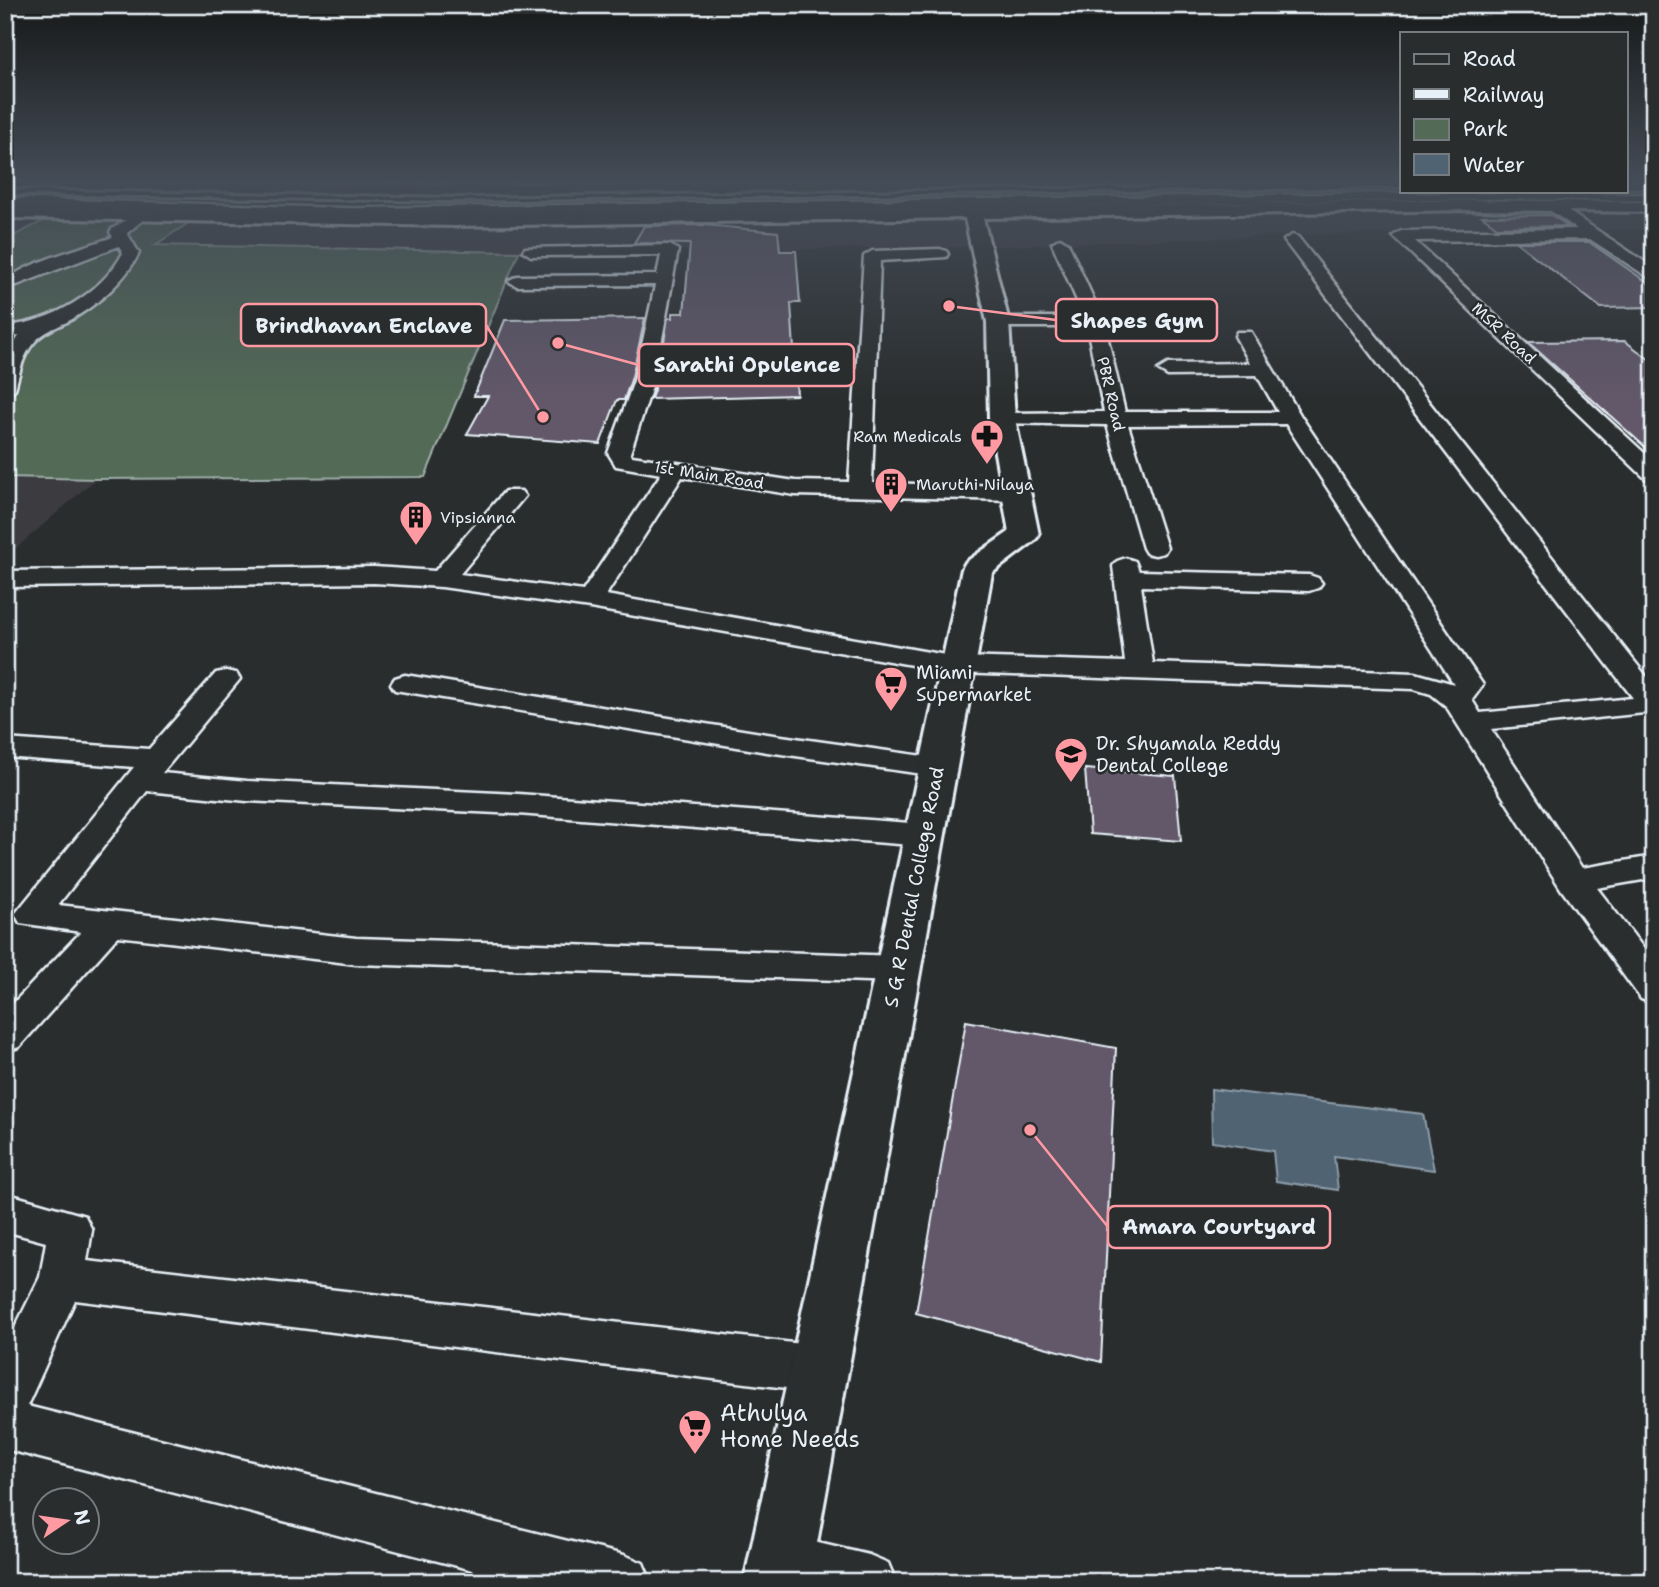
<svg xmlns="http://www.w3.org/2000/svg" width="1659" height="1587" viewBox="0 0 1659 1587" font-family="'Shantell Sans',sans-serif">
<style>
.built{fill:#3b3a40}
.green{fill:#536a57;stroke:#9eaea8;stroke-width:2}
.water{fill:#506373;stroke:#8d9ca8;stroke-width:2}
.building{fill:#62596a;stroke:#e8f1f8;stroke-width:2}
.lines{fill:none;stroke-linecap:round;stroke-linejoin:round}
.street-casing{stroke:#e8f1f8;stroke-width:5}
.secondary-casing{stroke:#e8f1f8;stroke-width:6}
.highway-casing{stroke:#e8f1f8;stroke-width:6}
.street{fill:#2a2d2e;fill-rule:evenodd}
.secondary{fill:#2a2d2e;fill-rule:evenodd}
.highway{fill:#2a2d2e;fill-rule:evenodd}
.rail{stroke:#e8f1f8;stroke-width:2.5}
.labels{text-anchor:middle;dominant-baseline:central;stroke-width:5;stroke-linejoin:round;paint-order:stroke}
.far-street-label{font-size:16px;fill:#e8f1f8;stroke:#2a2d2e}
.far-poi-label{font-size:16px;fill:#e8f1f8;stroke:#2a2d2e;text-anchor:start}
.poi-label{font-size:19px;fill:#e8f1f8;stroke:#2a2d2e;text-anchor:start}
.street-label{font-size:19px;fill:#e8f1f8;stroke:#2a2d2e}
.near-poi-label{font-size:23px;fill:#e8f1f8;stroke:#2a2d2e;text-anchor:start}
.leader{fill:none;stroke:#ff9aa2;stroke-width:2.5}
.callout-dot{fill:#ff9aa2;stroke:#2a2d2e;stroke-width:2.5}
.callout{fill:#2a2d2e;stroke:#ff9aa2;stroke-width:2.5}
.callout-label{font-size:21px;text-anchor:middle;font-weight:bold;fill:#e8f1f8}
</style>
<rect width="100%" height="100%" fill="#2a2d2e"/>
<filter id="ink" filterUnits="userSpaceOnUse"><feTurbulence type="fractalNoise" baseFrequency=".0143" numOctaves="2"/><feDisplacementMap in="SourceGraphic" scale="14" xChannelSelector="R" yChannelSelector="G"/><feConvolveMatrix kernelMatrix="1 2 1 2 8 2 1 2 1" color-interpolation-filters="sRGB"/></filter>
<g filter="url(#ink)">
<g class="built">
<polygon points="576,179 571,185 265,180 266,179"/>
<polygon points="1331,212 1654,212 1654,229 1298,235 982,247 519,252 153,244 190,222 481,225"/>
<polygon points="5,218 45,220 5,240"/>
<polygon points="5,477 96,479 5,558"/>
</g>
<polygon class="green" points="45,220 190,222 155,245 519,252 425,477 96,479 5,477 5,240"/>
<polygon class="water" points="1211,1089 1423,1114 1434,1170 1334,1156 1338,1190 1276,1181 1273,1151 1212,1142"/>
<g class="building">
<polygon points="1551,215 1568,226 1497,227 1482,216"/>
<polygon points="704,225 778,232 780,251 796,251 800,303 791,303 797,395 651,399 658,378 668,318 672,318 672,313 684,313 690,244 634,243 644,226"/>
<polygon points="1516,242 1589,242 1654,287 1654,307 1601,308"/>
<polygon points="645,318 632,377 624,400 617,400 600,444 467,434 488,396 474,396 505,320"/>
<polygon points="1625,341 1654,363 1654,455 1528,342"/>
<polygon points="1085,769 1175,776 1181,841 1090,834"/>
<polygon points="966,1021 1116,1048 1101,1362 916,1313"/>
</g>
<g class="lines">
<defs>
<g id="street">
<polygon points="1556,203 1654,268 1654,281 1590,239 1415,241 1654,462 1654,481 1646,479 1393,236 1401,231 1577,229 1551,211 1548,208"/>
<path d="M141 210 149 215 127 233 139 253C126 280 99 303 74 318 57 328 41 331 30 348 21 360 19 376 15 389L12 393 5 395V358L19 336 5 338V326C50 323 101 294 123 253L119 246 17 285 11 284 8 280C23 263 89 246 113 237L110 232 112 229Z"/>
<polygon points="1292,235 1298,237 1654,686 1654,712 1491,729 1582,868 1654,856 1654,878 1597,888 1654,962 1654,1003 1641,999 1561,889 1446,706 1431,694 1414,689 957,673 590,608 442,587 374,583 5,587 5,571 374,567 435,571 505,491 521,491 525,496 460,574 583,591 661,474 616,466 608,453 635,378 655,285 517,286 508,281 517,276 657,275 661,255 531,256 523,251 525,248 670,245 678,250 655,378 630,453 632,456 795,481 849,482 864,256 872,251 940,249 946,251 948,254 946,257 880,261 872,483 1014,486 1022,488 1026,493 1022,498 1014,500 795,495 682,477 606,595 957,657 1125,662 1113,566 1117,561 1126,558 1135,561 1139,571 1309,575 1318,578 1322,583 1318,588 1309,591 1141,586 1153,663 1415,673 1454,684 1286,424 1128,425 1167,548 1164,553 1155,555 1146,553 1143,548 1107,425 995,423 992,419 995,415 1002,413 1104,412 1087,327 998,327 989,322 998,317 1084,317 1052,243 1060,238 1068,243 1104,322 1125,412 1278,412 1257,375 1168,376 1158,370 1168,364 1250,363 1235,336 1237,332 1251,332 1302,418 1483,685 1472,700 1480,713 1633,698 1286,243 1284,240"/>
<polygon points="226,671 236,673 240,679 162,773 247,781 518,794 924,824 936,827 940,835 936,843 924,846 518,814 247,801 147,791 58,905 356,938 899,956 912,960 917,969 912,978 899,982 356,964 118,936 19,1047 5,1052 5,1012 81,932 20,923 15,914 134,767 5,757 5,739 149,749 216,673"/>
<polygon points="405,675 767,734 937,758 948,760 952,767 948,774 937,776 767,752 395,690 391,684 395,678"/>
<polygon points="5,1193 85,1216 92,1230 87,1261 819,1346 836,1353 843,1369 836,1385 819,1392 75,1300 27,1406 624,1555 643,1563 651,1582 519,1582 5,1449 5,1348 40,1277 46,1242 5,1231"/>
<polygon points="780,1534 869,1555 888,1563 896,1582 766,1582 761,1580 753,1561 761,1542"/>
</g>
<g id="secondary">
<polygon points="5,179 465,185 810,179 1176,179 1168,184 465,195 5,187"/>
<polygon points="1471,200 1654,202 1654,212 1471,210 983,218 1009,322 1015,419 1039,535 1034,541 992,573 810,1582 744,1582 962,569 966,562 1009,532 989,419 987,322 965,218 455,226 5,218 5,206 455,214"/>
</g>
<polygon id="highway" points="1402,190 1654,191 1654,201 1500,199 447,216 5,207 5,197 447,204"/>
</defs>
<use href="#street" class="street-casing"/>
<use href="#secondary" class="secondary-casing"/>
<use href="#highway" class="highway-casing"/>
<use href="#street" class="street"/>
<use href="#secondary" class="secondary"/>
<use href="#highway" class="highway"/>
<polyline class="rail" points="5,197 352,207 1376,192 1654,193"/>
</g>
</g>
<linearGradient id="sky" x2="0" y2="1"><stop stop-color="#171919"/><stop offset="0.45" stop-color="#444c57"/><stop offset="1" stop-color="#444c57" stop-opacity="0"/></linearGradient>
<rect width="1659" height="402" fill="url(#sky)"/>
<defs>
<symbol id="pharmacy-pin" viewBox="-11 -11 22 30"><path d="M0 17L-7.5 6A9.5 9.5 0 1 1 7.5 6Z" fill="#ff9aa2" stroke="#2a2d2e"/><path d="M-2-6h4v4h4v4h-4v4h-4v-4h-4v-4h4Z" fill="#111"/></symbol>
<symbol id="building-pin" viewBox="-11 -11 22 30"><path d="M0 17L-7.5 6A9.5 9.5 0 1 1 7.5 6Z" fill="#ff9aa2" stroke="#2a2d2e"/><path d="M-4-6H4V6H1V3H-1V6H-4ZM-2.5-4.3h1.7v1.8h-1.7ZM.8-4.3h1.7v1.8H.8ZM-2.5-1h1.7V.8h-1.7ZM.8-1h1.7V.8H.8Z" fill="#111"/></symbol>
<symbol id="supermarket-pin" viewBox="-11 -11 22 30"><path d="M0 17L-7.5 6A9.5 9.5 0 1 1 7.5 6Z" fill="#ff9aa2" stroke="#2a2d2e"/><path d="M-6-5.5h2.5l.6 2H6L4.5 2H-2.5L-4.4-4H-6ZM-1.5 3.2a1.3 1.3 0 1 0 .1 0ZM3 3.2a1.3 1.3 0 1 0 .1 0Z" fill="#111"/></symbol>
<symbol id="university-pin" viewBox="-11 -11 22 30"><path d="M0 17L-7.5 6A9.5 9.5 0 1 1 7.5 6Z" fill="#ff9aa2" stroke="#2a2d2e"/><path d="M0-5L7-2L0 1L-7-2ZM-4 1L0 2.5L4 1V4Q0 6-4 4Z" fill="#111"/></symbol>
</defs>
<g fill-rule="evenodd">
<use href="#pharmacy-pin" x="968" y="417" width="38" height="52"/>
<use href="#building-pin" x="872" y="465" width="38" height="52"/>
<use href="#building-pin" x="397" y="498" width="38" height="52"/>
<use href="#supermarket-pin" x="872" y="664" width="38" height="52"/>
<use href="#university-pin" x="1052" y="735" width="38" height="52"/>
<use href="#supermarket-pin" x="676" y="1407" width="38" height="52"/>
</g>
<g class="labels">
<g class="far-street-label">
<text transform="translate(1504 333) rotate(43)">MSR Road</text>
<text transform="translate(1111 394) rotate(77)">PBR Road</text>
<text transform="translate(709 475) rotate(9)">1st Main Road</text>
</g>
<g class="far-poi-label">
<text x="962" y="436" text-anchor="end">Ram Medicals</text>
<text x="916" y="484">Maruthi Nilaya</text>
<text x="440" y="517">Vipsianna</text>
</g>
<g class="poi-label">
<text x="916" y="672">Miami<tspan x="916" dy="22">Supermarket</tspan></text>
<text x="1096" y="743">Dr. Shyamala Reddy<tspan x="1096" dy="22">Dental College</tspan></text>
</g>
<g class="street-label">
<text transform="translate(914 887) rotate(-79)">S G R Dental College Road</text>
</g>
<g class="near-poi-label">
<text x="720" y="1413">Athulya<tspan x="720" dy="26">Home Needs</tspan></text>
</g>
</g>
<path class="leader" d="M949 306L1056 320M543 417L486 325M558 343L639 365M1030 1130L1108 1227"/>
<g class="callout-dot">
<circle cx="949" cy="306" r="7"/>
<circle cx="543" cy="417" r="7"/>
<circle cx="558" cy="343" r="7"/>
<circle cx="1030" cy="1130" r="7"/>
</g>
<g class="callout">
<rect x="1056" y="299" width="161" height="42" rx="7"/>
<rect x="241" y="304" width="245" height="42" rx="7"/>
<rect x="639" y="344" width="215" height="42" rx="7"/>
<rect x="1108" y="1206" width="222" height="42" rx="7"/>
</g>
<g class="callout-label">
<text x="1137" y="328">Shapes Gym</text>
<text x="364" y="333">Brindhavan Enclave</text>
<text x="747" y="372">Sarathi Opulence</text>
<text x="1219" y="1234">Amara Courtyard</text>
</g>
<rect width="1659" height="1587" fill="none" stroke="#2a2d2e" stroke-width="28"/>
<rect x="14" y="14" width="1631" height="1559" fill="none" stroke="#e8f1f8" stroke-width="2.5" filter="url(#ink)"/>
<rect x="1400" y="32" width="228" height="161" fill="#2a2d2e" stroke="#767b7f" stroke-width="2"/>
<rect x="1414" y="54" width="35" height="10" fill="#2a2d2e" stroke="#767b7f" stroke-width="2"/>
<text x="1463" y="66" font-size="21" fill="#e8f1f8">Road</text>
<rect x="1414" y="89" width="35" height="10" fill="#e8f1f8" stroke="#767b7f" stroke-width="2"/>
<text x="1463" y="102" font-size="21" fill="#e8f1f8">Railway</text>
<rect x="1414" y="119" width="35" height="21" fill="#536a57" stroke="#767b7f" stroke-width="2"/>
<text x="1463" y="136" font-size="21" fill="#e8f1f8">Park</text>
<rect x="1414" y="154" width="35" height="21" fill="#506373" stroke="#767b7f" stroke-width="2"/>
<text x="1463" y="172" font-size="21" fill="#e8f1f8">Water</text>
<g transform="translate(66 1521) rotate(77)"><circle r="33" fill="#2a2d2e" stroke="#767b7f" stroke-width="2"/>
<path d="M0-5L12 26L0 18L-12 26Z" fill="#ff9aa2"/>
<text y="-10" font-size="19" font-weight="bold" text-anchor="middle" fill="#e8f1f8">N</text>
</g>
</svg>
